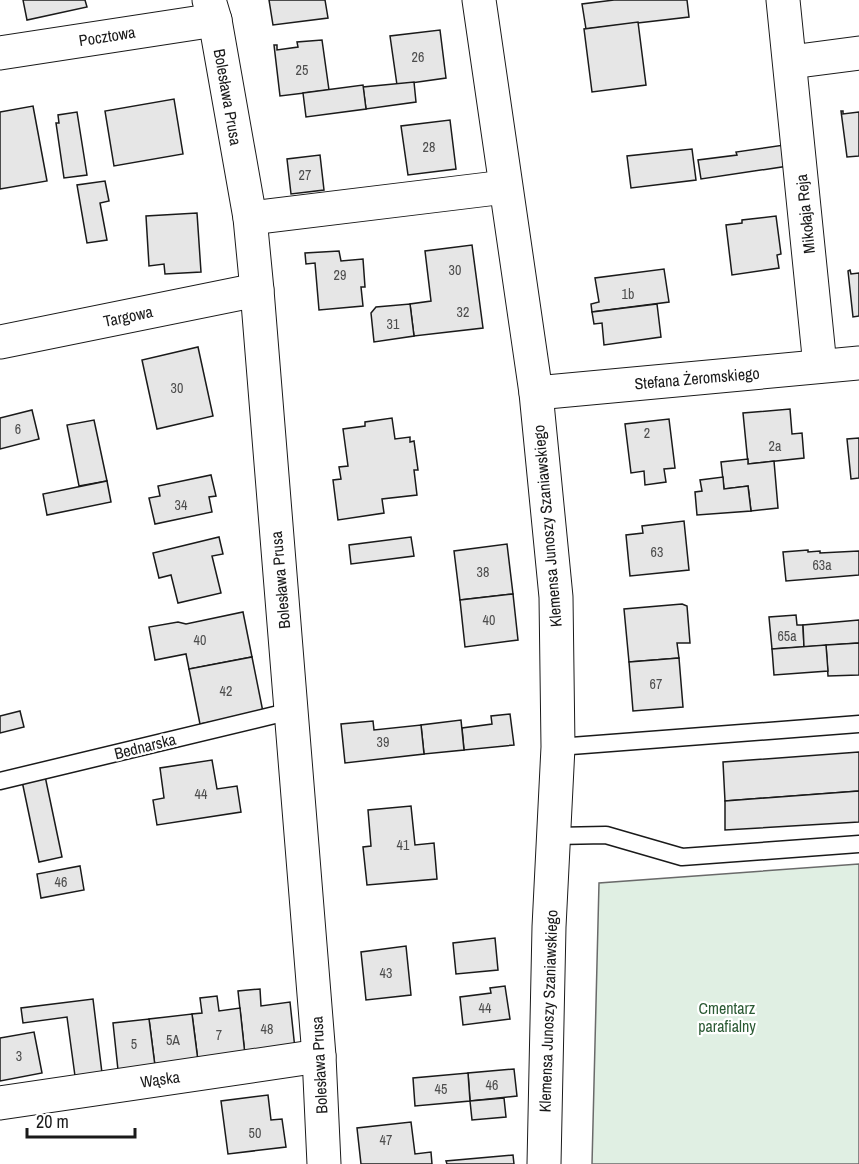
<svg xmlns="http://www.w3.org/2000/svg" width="859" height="1164" viewBox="0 0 859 1164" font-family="'Archivo Narrow',sans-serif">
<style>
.green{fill:#e0efe3;stroke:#6a6a6a;stroke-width:1.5}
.building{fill:#e6e6e6;stroke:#1a1a1a;stroke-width:1.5}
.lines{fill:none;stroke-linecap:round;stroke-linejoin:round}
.lane-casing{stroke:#1a1a1a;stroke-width:19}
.street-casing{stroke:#1a1a1a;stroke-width:35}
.secondary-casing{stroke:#1a1a1a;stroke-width:35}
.lane{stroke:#fff;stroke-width:16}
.street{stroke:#fff;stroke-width:33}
.secondary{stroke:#fff;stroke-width:33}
.labels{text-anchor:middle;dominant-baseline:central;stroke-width:4.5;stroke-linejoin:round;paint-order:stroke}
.number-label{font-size:14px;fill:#4d4d4d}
.street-label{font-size:16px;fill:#1a1a1a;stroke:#fff}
.park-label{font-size:16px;fill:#2b5a34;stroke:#fff}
</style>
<rect width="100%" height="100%" fill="#fff"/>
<polygon class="green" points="859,864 859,1164 592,1164 599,883"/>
<g class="building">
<polygon points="23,0 85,0 87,7 27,20"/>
<polygon points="269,0 325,0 328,18 273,25"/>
<polygon points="614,0 687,0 689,17 586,29 582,4"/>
<polygon points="638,22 646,85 592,92 584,29"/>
<polygon points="440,30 446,78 397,85 390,36"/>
<polygon points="322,40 329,90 280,96 274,45 277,45 277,50 298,47 297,42"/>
<polygon points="414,82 416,102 366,109 363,87"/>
<polygon points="363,85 366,109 306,117 303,93"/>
<polygon points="174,99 183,154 114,166 105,111"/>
<polygon points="33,106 47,181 0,189 0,112"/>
<polygon points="841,111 843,111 843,114 859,112 859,156 847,157"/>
<polygon points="77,112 87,175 64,178 56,123 59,123 58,115"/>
<polygon points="450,120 456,169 408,175 401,126"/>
<polygon points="784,145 788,166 701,179 698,160 737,155 736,152"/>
<polygon points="692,149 696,180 631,188 627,156"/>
<polygon points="320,155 324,190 291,194 287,159"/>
<polygon points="105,181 109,201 100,203 107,240 87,243 77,185"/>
<polygon points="197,213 201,272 165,274 164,264 149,266 146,216"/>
<polygon points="776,216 781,254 777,255 779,268 732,275 726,225 742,223 742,220"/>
<polygon points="472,245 483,328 414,336 410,304 431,301 425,251"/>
<polygon points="339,251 341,261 363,259 365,287 361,287 363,306 319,310 315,263 306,264 305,253"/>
<polygon points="664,269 669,302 592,312 591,304 599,302 595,278"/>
<polygon points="850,270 851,274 859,273 859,316 853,317 848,271"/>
<polygon points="410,304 414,336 374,342 371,313 376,307"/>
<polygon points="657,304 661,337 604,345 602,323 594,324 592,312"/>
<polygon points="198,347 213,416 157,429 142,360"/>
<polygon points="790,409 792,434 802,433 804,458 748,464 743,413"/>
<polygon points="32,410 39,439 0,449 0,418"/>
<polygon points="392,418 395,439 410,437 410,442 414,441 418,470 414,470 417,495 382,499 384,513 338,520 333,480 341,479 339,467 348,466 343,429 365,426 365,422"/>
<polygon points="669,419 675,468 664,469 666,482 645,485 644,471 631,473 625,424"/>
<polygon points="94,420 107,481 79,486 67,425"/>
<polygon points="859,438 859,478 851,479 847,439"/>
<polygon points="748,459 748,464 774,461 778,508 751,511 748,486 724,489 721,462"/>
<polygon points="211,475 216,496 209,497 212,512 155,524 149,498 160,496 158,486"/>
<polygon points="723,477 724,489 748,486 751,511 697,515 695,492 702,491 700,480"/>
<polygon points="107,481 111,502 47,515 43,494"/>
<polygon points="684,521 689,570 630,576 626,535 643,533 642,526"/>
<polygon points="219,537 223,554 212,556 221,593 178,603 171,575 159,578 153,553"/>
<polygon points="411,537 414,556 351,564 349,545"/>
<polygon points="507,544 513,594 460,600 454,551"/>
<polygon points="808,550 808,552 820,551 820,553 859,551 859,575 786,581 783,552"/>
<polygon points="513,594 518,640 465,647 460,600"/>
<polygon points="682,604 687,606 690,643 677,643 679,658 629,662 624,609"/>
<polygon points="243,612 252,657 189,669 186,654 155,660 149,627 178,622 186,624"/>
<polygon points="796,615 797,625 803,625 804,647 772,649 769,617"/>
<polygon points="859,620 859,643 804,647 803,625"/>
<polygon points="859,643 859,675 828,676 826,645"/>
<polygon points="826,645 828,671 774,675 772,649"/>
<polygon points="252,657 263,712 200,724 189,669"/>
<polygon points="679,658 683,707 633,711 629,662"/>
<polygon points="20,711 24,727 0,733 0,716"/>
<polygon points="510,714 514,745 464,750 462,728 492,724 491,716"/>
<polygon points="461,720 464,750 424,754 421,725"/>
<polygon points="373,721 374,730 421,725 424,754 345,763 341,724"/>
<polygon points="859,752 859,791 725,801 723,762"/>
<polygon points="212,760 217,789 237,786 241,812 157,825 153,800 164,798 160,768"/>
<polygon points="45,776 62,857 39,862 22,781"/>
<polygon points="859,791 859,822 725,830 725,801"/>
<polygon points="411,806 415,845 434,843 437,879 367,885 363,847 371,846 368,810"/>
<polygon points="80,866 84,890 41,898 37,874"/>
<polygon points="495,938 498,970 456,974 453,943"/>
<polygon points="406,946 411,995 366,1000 361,952"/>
<polygon points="505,986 510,1019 463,1025 460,997 491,993 490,988"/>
<polygon points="260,989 261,1006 290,1002 295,1049 245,1055 238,991"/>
<polygon points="217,996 219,1011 240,1008 245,1055 198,1061 192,1014 202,1013 200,998"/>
<polygon points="93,999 102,1073 75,1076 67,1017 23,1023 21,1008"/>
<polygon points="192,1014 198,1061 155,1066 149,1019"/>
<polygon points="149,1019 155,1066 118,1070 113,1023"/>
<polygon points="34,1032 42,1073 0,1081 0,1038"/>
<polygon points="514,1069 517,1096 470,1101 468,1073"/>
<polygon points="468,1073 470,1101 415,1106 413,1078"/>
<polygon points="268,1095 271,1120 282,1119 286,1147 228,1154 221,1101"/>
<polygon points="504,1098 506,1117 472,1120 470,1101"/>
<polygon points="411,1122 415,1154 431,1152 432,1164 361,1164 357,1128"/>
<polygon points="513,1155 514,1164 447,1164 446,1161"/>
</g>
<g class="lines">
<defs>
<g id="lane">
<polyline points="558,747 859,724"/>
<polyline points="0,781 291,711"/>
<polyline points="555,836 606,835 682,857 859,844"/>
</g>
<g id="street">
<polyline points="209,0 215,20 250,218 257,290 319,1056 324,1164"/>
<polyline points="783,0 820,366"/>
<polyline points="0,53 215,20"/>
<polyline points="791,62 859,53"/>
<polyline points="250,218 505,187"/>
<polyline points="0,342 257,290"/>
<polyline points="536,393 859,363"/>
<polyline points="0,1103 319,1056"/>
</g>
<polyline id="secondary" points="479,0 536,393 556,597 558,747 549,927 544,1164"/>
</defs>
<use href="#lane" class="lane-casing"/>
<use href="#street" class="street-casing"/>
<use href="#secondary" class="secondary-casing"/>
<use href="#lane" class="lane"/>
<use href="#street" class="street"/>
<use href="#secondary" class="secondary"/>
</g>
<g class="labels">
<g class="number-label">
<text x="418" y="57">26</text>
<text x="302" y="70">25</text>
<text x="429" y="147">28</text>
<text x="305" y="175">27</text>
<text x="455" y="270">30</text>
<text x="340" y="275">29</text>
<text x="628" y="294">1b</text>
<text x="463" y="312">32</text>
<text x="393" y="324">31</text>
<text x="177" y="388">30</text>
<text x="18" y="429">6</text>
<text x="647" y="433">2</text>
<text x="775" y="446">2a</text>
<text x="181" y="505">34</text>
<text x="657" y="552">63</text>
<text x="822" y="565">63a</text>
<text x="483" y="572">38</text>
<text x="489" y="620">40</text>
<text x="787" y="636">65a</text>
<text x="200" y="640">40</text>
<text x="656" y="684">67</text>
<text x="226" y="691">42</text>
<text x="383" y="742">39</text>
<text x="201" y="794">44</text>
<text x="403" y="845">41</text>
<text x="61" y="882">46</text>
<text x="386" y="973">43</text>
<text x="485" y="1008">44</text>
<text x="267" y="1029">48</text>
<text x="219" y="1035">7</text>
<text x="173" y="1040">5A</text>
<text x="134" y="1044">5</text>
<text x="19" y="1056">3</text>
<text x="492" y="1085">46</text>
<text x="441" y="1089">45</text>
<text x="255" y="1133">50</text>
<text x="386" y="1140">47</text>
</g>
<g class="street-label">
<text transform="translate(107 36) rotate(-9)">Pocztowa</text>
<text transform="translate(228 97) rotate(80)">Bolesława Prusa</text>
<text transform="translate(805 214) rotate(-96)">Mikołaja Reja</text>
<text transform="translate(128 316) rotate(-12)">Targowa</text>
<text transform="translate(697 378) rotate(-5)">Stefana Żeromskiego</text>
<text transform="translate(547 526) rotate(-95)">Klemensa Junoszy Szaniawskiego</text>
<text transform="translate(280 580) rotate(-95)">Bolesława Prusa</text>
<text transform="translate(145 746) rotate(-14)">Bednarska</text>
<text transform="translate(548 1011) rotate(-88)">Klemensa Junoszy Szaniawskiego</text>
<text transform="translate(319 1065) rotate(-93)">Bolesława Prusa</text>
<text transform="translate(160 1079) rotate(-8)">Wąska</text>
</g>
<g class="park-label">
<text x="727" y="1008">Cmentarz<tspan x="727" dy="18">parafialny</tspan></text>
</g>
</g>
<path d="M27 1128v9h108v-9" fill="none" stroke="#1a1a1a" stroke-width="3"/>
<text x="36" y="1128" font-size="18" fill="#1a1a1a" stroke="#ffffff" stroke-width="4.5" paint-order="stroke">20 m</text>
</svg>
